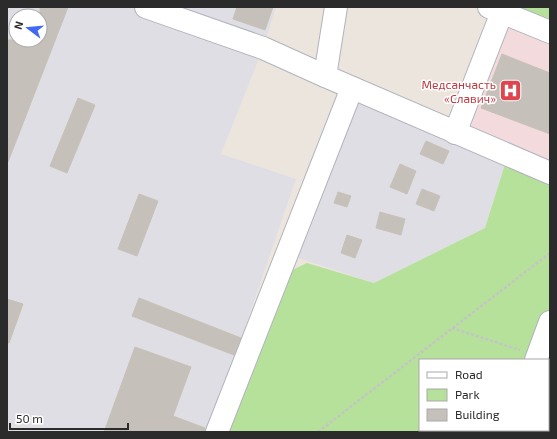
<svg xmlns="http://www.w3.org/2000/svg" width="557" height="439" viewBox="0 0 557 439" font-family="'Exo 2',sans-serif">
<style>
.industrial{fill:#dfdee5;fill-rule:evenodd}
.medical{fill:#f3dbdd}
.green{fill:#b5e19b}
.building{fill:#c5c0b9;stroke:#c8c1b7}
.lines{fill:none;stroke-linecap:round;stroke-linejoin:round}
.minor-casing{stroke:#b1b4be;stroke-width:24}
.path{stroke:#c4c4c4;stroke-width:2.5;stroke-dasharray:3 2;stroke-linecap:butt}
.minor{stroke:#fff;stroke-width:22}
.labels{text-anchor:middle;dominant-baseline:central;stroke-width:3;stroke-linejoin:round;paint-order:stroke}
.health-label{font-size:12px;fill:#be3a42;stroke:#fff;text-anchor:end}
</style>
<rect width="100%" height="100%" fill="#ece5dd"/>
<g class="industrial">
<path d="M7 7H276L263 48 221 154 296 179 244 330 253 334 214 432H7ZM16 16H40V40H16Z"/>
<polygon points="352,88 508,155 485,228 374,283 287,254"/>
</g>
<polygon class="medical" points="492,7 550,7 550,173 456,133"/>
<g class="green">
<polygon points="514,7 550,7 550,28"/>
<polygon points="508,155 550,177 550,311 527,360 420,360 420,430 522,430 523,432 226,432 290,271 307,263 374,283 485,228"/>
</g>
<g class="building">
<polygon points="40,7 68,7 8,162 7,162 7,40 40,40"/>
<polygon points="237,7 273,7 265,30 233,19"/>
<polygon points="502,54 550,73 550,134 481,108"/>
<polygon points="78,98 95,105 67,173 50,166"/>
<polygon points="426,141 449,151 443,164 420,154"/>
<polygon points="400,164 416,171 407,194 390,187"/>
<polygon points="422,189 440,196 434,211 416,204"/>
<polygon points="338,192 351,196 347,207 334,203"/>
<polygon points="139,194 158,201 137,256 118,249"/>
<polygon points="380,212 405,219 401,235 376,228"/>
<polygon points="347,235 362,240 355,258 341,253"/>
<polygon points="139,298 241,338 234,355 132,316"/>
<polygon points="7,299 23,304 9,343 7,343"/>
<polygon points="135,347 191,367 173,416 205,428 205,432 104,432"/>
</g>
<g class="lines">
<defs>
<g id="minor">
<polyline points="146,7 263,48 325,76"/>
<polyline points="336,7 325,76 550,173"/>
<polyline points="489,7 550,32"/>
<polyline points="455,133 504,7"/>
<polyline points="536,360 550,322"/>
<polyline points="548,426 550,420"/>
<polyline points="217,432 352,88"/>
</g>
</defs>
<use href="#minor" class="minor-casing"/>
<g class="path">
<polyline points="452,328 520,350"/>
<polyline points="318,432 550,253"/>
</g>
<use href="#minor" class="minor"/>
</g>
<defs>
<symbol id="hospital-square" viewBox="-11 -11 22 22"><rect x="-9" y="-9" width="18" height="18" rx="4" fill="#e0444e" stroke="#fff"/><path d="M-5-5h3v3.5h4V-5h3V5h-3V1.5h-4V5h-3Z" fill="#fff"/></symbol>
</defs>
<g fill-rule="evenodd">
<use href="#hospital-square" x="498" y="78" width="25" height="25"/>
</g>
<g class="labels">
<g class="health-label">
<text x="496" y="84">Медсанчасть<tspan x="496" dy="14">«Славич»</tspan></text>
</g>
</g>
<rect width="557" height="439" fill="none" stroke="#2b2b2b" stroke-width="16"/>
<rect x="419" y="359" width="130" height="72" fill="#ffffff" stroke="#aaaaaa"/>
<rect x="427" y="372" width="20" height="6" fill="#ffffff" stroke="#aaaaaa"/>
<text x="455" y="379" font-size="12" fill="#2b2b2b">Road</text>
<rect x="427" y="389" width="20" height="12" fill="#b5e19b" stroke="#aaaaaa"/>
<text x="455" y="399" font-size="12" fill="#2b2b2b">Park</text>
<rect x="427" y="409" width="20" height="12" fill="#c5c0b9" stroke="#aaaaaa"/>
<text x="455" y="419" font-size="12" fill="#2b2b2b">Building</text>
<g transform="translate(28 28) rotate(286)"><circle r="19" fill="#ffffff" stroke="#aaaaaa"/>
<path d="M0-3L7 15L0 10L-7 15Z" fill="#4269f4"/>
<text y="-6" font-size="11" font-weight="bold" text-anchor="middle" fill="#2b2b2b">N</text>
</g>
<path d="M10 423v6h118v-6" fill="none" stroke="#2b2b2b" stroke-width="2"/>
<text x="16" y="423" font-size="12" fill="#2b2b2b" stroke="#ffffff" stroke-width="3" paint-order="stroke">50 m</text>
</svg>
